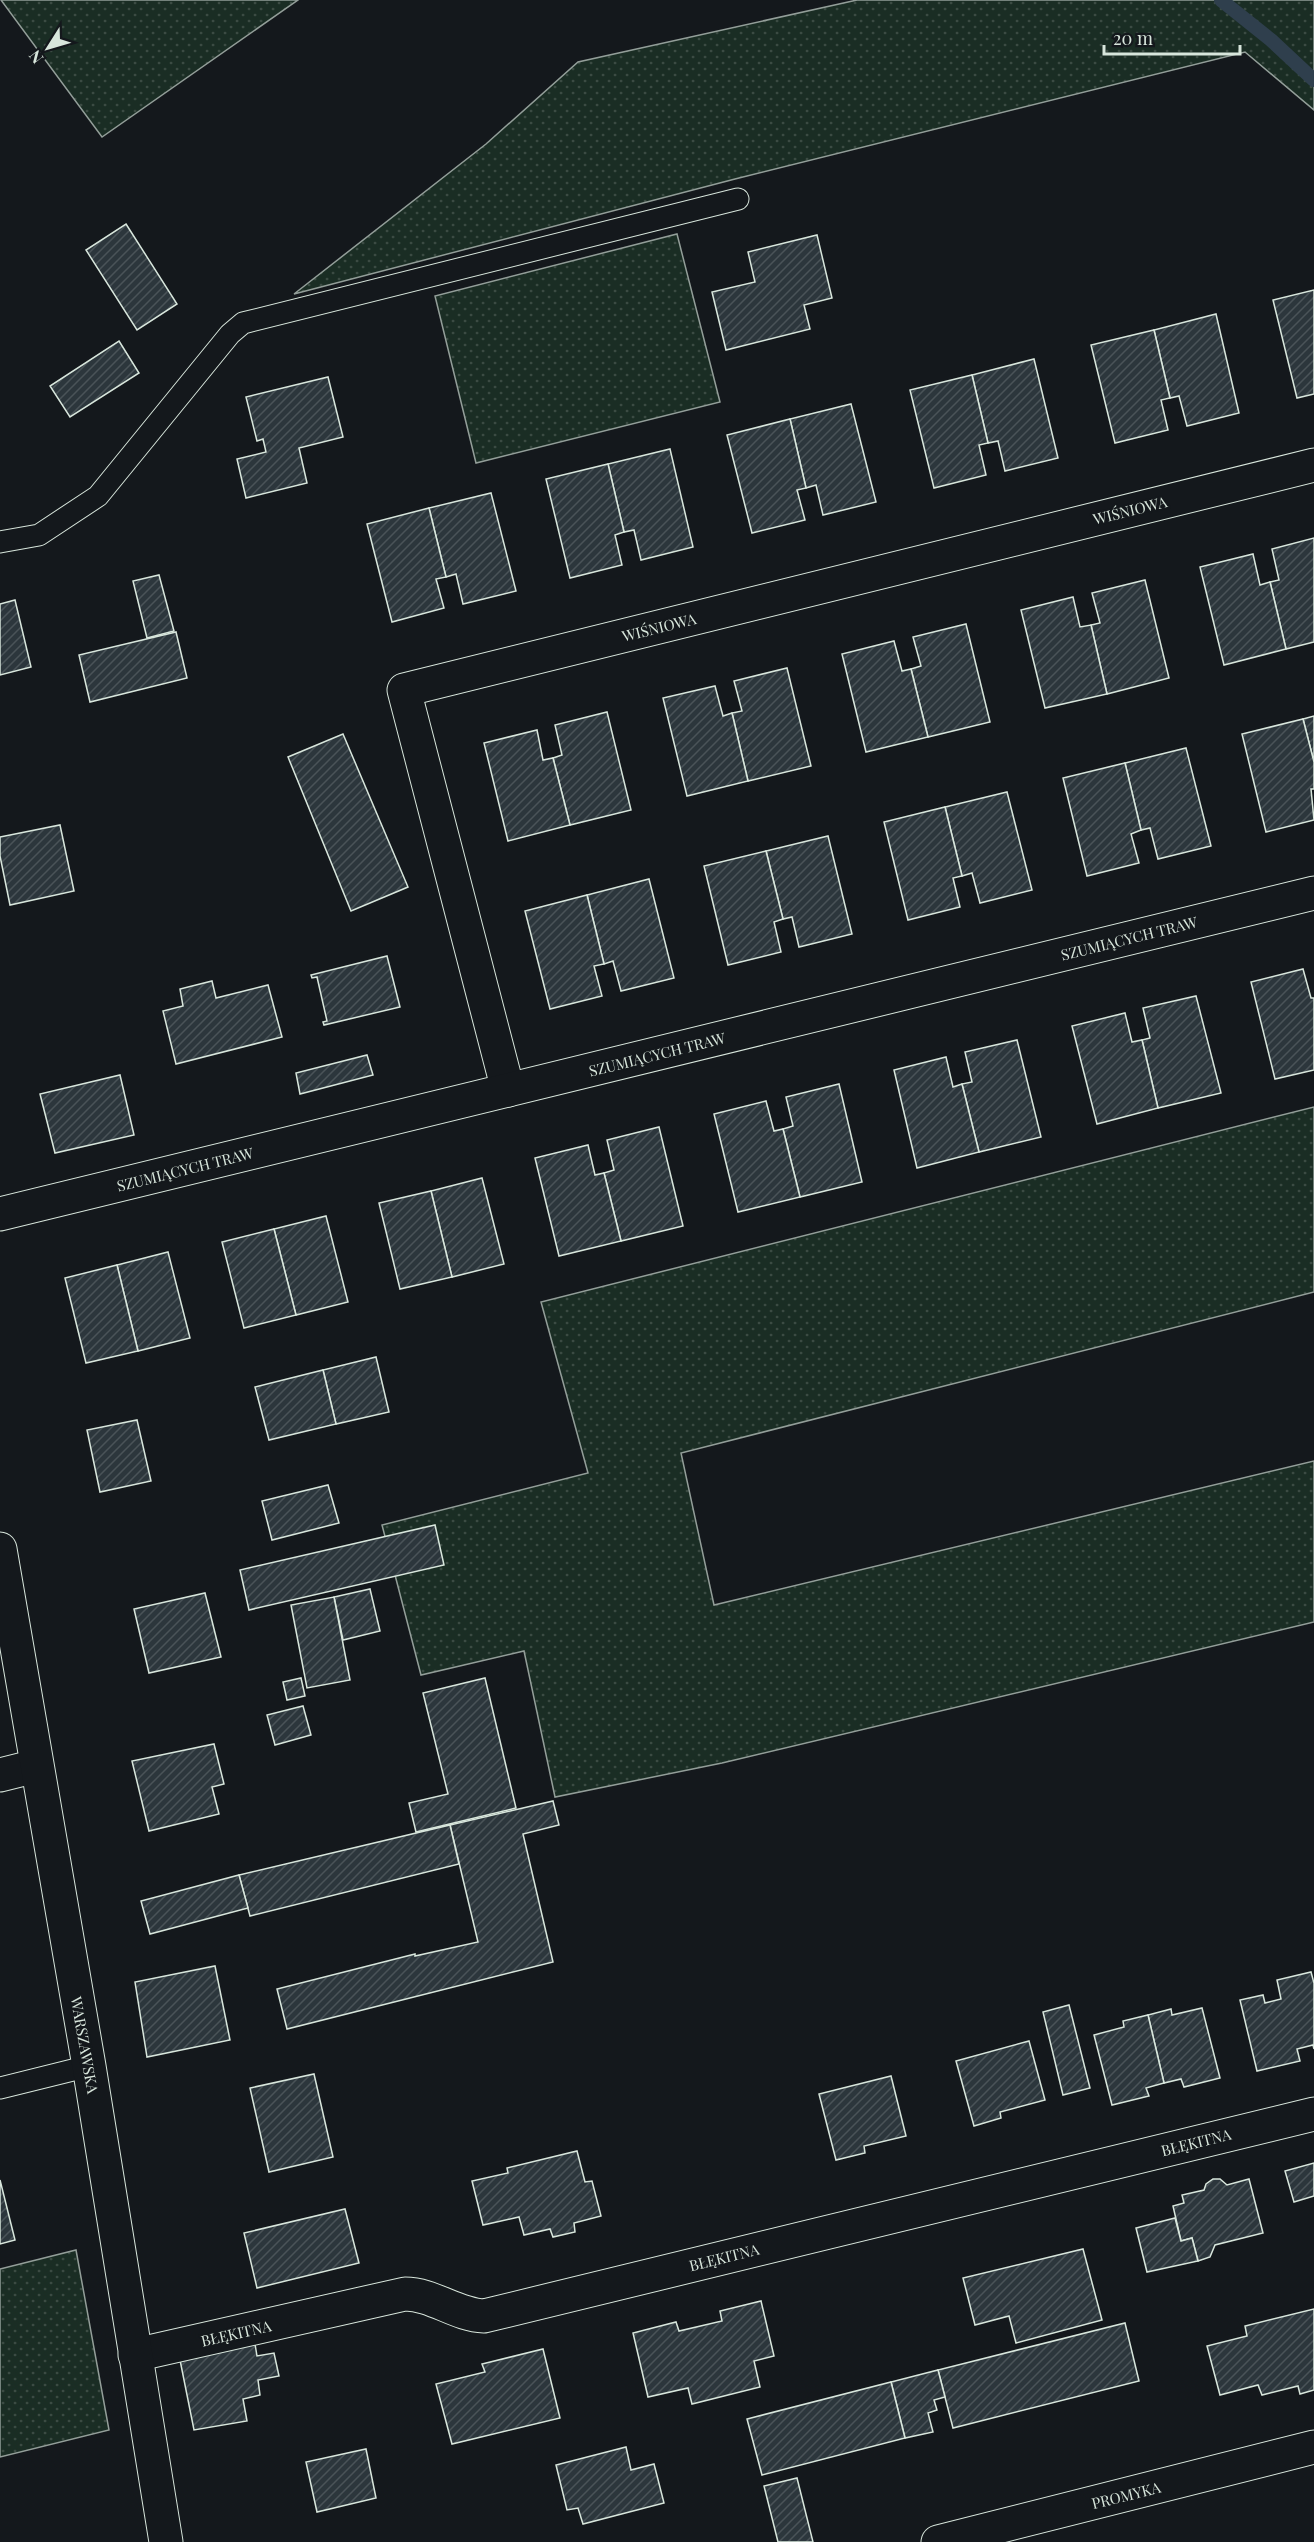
<svg xmlns="http://www.w3.org/2000/svg" width="1314" height="2542" viewBox="0 0 1314 2542" font-family="'Playfair Display',serif">
<style>
.grass{fill:url(#grass-dots);stroke:#939e99;stroke-width:1.5}
.lines{fill:none;stroke-linecap:round;stroke-linejoin:round}
.stream{stroke:#2f3f4d;stroke-width:14}
.building{fill:url(#building-hatch);stroke:#d8e6dc;stroke-width:1.5}
.lane-casing{stroke:#d8e6dc;stroke-width:23}
.street-casing{stroke:#d8e6dc;stroke-width:35}
.secondary-casing{stroke:#d8e6dc;stroke-width:35}
.lane{stroke:#14181c;stroke-width:21}
.street{stroke:#14181c;stroke-width:33}
.secondary{stroke:#14181c;stroke-width:33}
.labels{text-anchor:middle;dominant-baseline:central;stroke-width:4.5;stroke-linejoin:round;paint-order:stroke}
.street-label{font-size:15px;fill:#d8e6dc;stroke:#14181c}
</style>
<defs>
<pattern id="grass-dots" width="8" height="8" patternUnits="userSpaceOnUse" patternTransform="scale(1.5)"><rect width="8" height="8" fill="#1a2d24"/><path d="M2 2h.1M6 6h.1" fill="none" stroke="#3b4b43" stroke-width="1.8" stroke-linecap="round"/></pattern>
<pattern id="building-hatch" width="6" height="6" patternUnits="userSpaceOnUse" patternTransform="scale(1.5)"><rect width="6" height="6" fill="#2c363c"/><path d="M-1 1l2-2M0 6l6-6M5 7l2-2" fill="none" stroke="#4a5358"/></pattern>
</defs>
<rect width="100%" height="100%" fill="#14181c"/>
<g class="grass">
<polygon points="1,0 298,0 102,137"/>
<polygon points="857,0 1314,0 1314,110 1245,52 735,179 294,294 486,144 578,62"/>
<polygon points="677,234 720,402 476,463 435,296"/>
<polygon points="1314,1107 1314,1292 681,1453 714,1605 1314,1461 1314,1622 722,1763 555,1797 524,1651 421,1675 382,1525 588,1473 541,1302"/>
<polygon points="76,2250 109,2430 0,2457 0,2269"/>
</g>
<g class="lines">
<polyline class="stream" points="1221,0 1271,40 1314,80"/>
</g>
<g class="building">
<polygon points="126,224 177,304 137,330 86,250"/>
<polygon points="817,235 832,298 804,305 810,329 726,350 712,292 755,282 748,252"/>
<polygon points="1314,290 1314,394 1297,398 1273,300"/>
<polygon points="1216,314 1239,413 1187,426 1179,396 1170,398 1154,330"/>
<polygon points="1154,330 1170,398 1161,400 1168,430 1115,443 1091,345"/>
<polygon points="119,341 139,373 70,417 50,386"/>
<polygon points="1034,359 1058,458 1005,471 998,441 988,443 972,375"/>
<polygon points="972,375 988,443 979,445 986,475 934,488 910,390"/>
<polygon points="328,377 343,437 299,448 307,483 246,498 237,459 266,452 263,439 257,441 246,397"/>
<polygon points="851,404 876,502 823,515 816,485 806,488 790,419"/>
<polygon points="790,419 806,488 797,490 805,520 752,533 727,435"/>
<polygon points="670,449 693,547 641,560 634,530 624,532 608,464"/>
<polygon points="608,464 624,532 615,535 622,565 570,578 546,479"/>
<polygon points="491,493 516,591 463,604 456,574 446,577 429,508"/>
<polygon points="429,508 446,577 436,579 444,608 392,622 367,524"/>
<polygon points="1314,538 1314,642 1286,649 1270,582 1279,580 1272,549"/>
<polygon points="1253,554 1260,585 1270,582 1286,649 1224,665 1200,567"/>
<polygon points="159,575 174,631 147,638 133,581"/>
<polygon points="1145,580 1169,678 1107,694 1091,625 1100,623 1092,593"/>
<polygon points="1073,597 1080,627 1091,625 1107,694 1045,708 1021,610"/>
<polygon points="15,600 31,667 0,675 0,604"/>
<polygon points="966,624 990,722 928,737 911,669 921,666 913,637"/>
<polygon points="176,632 187,678 90,702 79,655"/>
<polygon points="894,641 902,671 911,669 928,737 866,752 842,654"/>
<polygon points="787,668 811,766 748,781 732,713 742,711 734,681"/>
<polygon points="715,686 723,716 732,713 748,781 687,796 663,698"/>
<polygon points="607,712 631,810 570,825 553,758 562,755 555,725"/>
<polygon points="1314,716 1314,762 1303,719"/>
<polygon points="1303,719 1314,762 1314,789 1311,789 1314,820 1266,832 1242,734"/>
<polygon points="537,730 543,760 553,758 570,825 508,841 484,743"/>
<polygon points="343,734 408,887 351,911 288,757"/>
<polygon points="1186,748 1211,846 1158,859 1150,828 1141,830 1125,763"/>
<polygon points="1125,763 1141,830 1131,834 1139,863 1087,876 1063,778"/>
<polygon points="1007,792 1032,890 980,903 972,873 962,876 945,807"/>
<polygon points="945,807 962,876 953,878 960,907 908,920 884,822"/>
<polygon points="60,825 74,891 10,905 0,856 0,837"/>
<polygon points="828,836 852,934 799,947 792,917 783,919 766,851"/>
<polygon points="766,851 783,919 774,922 781,952 728,965 704,866"/>
<polygon points="649,879 674,978 621,991 613,961 604,964 587,895"/>
<polygon points="587,895 604,964 594,966 602,996 550,1009 525,911"/>
<polygon points="387,956 400,1007 324,1025 323,1022 327,1021 317,977 312,978 311,975"/>
<polygon points="1303,969 1311,998 1314,998 1314,1070 1275,1079 1251,982"/>
<polygon points="212,981 216,998 268,985 282,1037 176,1064 163,1011 183,1006 180,989"/>
<polygon points="1196,996 1221,1093 1158,1108 1142,1040 1150,1038 1143,1008"/>
<polygon points="1125,1013 1132,1042 1142,1040 1158,1108 1097,1124 1072,1026"/>
<polygon points="1017,1040 1041,1137 979,1152 962,1084 972,1082 965,1052"/>
<polygon points="367,1055 373,1075 300,1094 296,1073"/>
<polygon points="946,1057 953,1087 962,1084 979,1152 917,1168 894,1070"/>
<polygon points="120,1075 134,1135 55,1153 40,1094"/>
<polygon points="839,1084 862,1182 800,1197 783,1129 793,1126 786,1097"/>
<polygon points="766,1101 774,1131 783,1129 800,1197 738,1212 714,1114"/>
<polygon points="659,1127 683,1226 621,1241 604,1173 614,1170 607,1140"/>
<polygon points="588,1145 595,1175 604,1173 621,1241 559,1256 535,1158"/>
<polygon points="482,1178 504,1264 452,1277 431,1191"/>
<polygon points="431,1191 452,1277 400,1289 379,1203"/>
<polygon points="326,1216 348,1302 296,1315 274,1229"/>
<polygon points="274,1229 296,1315 244,1328 222,1242"/>
<polygon points="168,1252 190,1338 138,1351 117,1265"/>
<polygon points="117,1265 138,1351 86,1363 65,1278"/>
<polygon points="376,1357 389,1412 336,1424 323,1370"/>
<polygon points="323,1370 336,1424 269,1440 255,1387"/>
<polygon points="137,1420 151,1481 100,1492 87,1430"/>
<polygon points="328,1485 339,1523 272,1540 262,1501"/>
<polygon points="435,1525 444,1565 249,1610 240,1570"/>
<polygon points="370,1589 380,1631 343,1640 334,1597"/>
<polygon points="205,1593 221,1657 149,1673 134,1609"/>
<polygon points="334,1597 350,1680 307,1688 291,1605"/>
<polygon points="301,1678 305,1696 287,1700 283,1682"/>
<polygon points="485,1678 516,1808 416,1832 409,1803 448,1794 423,1693"/>
<polygon points="303,1706 311,1735 275,1745 267,1715"/>
<polygon points="214,1744 224,1784 212,1787 219,1814 149,1831 132,1761"/>
<polygon points="553,1801 559,1825 523,1834 553,1962 287,2029 277,1989 415,1954 415,1956 478,1942 450,1825"/>
<polygon points="450,1825 459,1864 250,1916 239,1875"/>
<polygon points="239,1875 248,1908 150,1934 141,1901"/>
<polygon points="215,1966 230,2040 147,2057 135,1982"/>
<polygon points="1311,1972 1314,1983 1314,2049 1313,2045 1297,2049 1300,2061 1257,2071 1240,2000 1263,1995 1265,2003 1281,1999 1277,1980"/>
<polygon points="1069,2005 1090,2088 1063,2095 1043,2012"/>
<polygon points="1202,2008 1220,2078 1184,2087 1181,2079 1164,2083 1148,2015 1171,2009 1172,2015"/>
<polygon points="1148,2015 1164,2083 1146,2088 1149,2096 1112,2105 1094,2035 1124,2027 1123,2021"/>
<polygon points="1029,2041 1045,2100 1000,2112 1001,2118 974,2126 956,2061"/>
<polygon points="314,2074 333,2157 269,2172 250,2088"/>
<polygon points="891,2076 906,2136 864,2146 865,2153 836,2160 819,2094"/>
<polygon points="577,2151 585,2182 592,2181 601,2216 574,2223 575,2232 553,2237 550,2229 524,2235 519,2217 483,2225 472,2181 508,2173 507,2168"/>
<polygon points="1314,2163 1314,2196 1294,2202 1285,2171"/>
<polygon points="1213,2179 1220,2179 1227,2185 1249,2179 1263,2233 1215,2245 1210,2257 1198,2261 1192,2238 1181,2241 1173,2206 1184,2203 1182,2195 1204,2190 1206,2184"/>
<polygon points="0,2180 15,2240 0,2244"/>
<polygon points="345,2209 359,2263 257,2288 244,2233"/>
<polygon points="1175,2218 1181,2241 1192,2238 1198,2261 1147,2272 1136,2228"/>
<polygon points="1083,2249 1102,2320 1016,2343 1009,2316 975,2325 963,2278"/>
<polygon points="761,2301 774,2356 754,2361 760,2387 692,2404 688,2388 648,2397 633,2333 676,2322 679,2331 722,2321 720,2311"/>
<polygon points="1314,2309 1314,2390 1300,2394 1298,2386 1262,2395 1258,2385 1220,2395 1207,2346 1247,2336 1245,2326"/>
<polygon points="1125,2323 1139,2381 953,2428 938,2370"/>
<polygon points="255,2344 257,2356 274,2353 279,2376 258,2380 260,2395 243,2399 247,2421 194,2430 180,2360"/>
<polygon points="543,2349 560,2418 452,2444 436,2384 485,2372 482,2364"/>
<polygon points="938,2370 945,2397 934,2400 937,2410 928,2413 933,2432 905,2438 891,2382"/>
<polygon points="891,2382 905,2438 762,2475 747,2419"/>
<polygon points="626,2447 631,2470 654,2464 664,2503 583,2524 578,2508 567,2510 556,2465"/>
<polygon points="366,2449 376,2498 317,2512 306,2462"/>
<polygon points="797,2478 813,2542 778,2542 764,2486"/>
</g>
<g class="lines">
<defs>
<g id="lane">
<polyline points="0,542 39,535 98,496 230,334 243,323 738,199"/>
<polyline points="0,2088 89,2066"/>
</g>
<g id="street">
<polyline points="508,1090 404,690 1314,465"/>
<polyline points="0,1214 1314,893"/>
<polyline points="0,1775 36,1766"/>
<path d="M135 2355 405 2294C433 2294 456 2315 484 2316L1314 2114"/>
<polyline points="938,2542 1314,2447"/>
</g>
<polyline id="secondary" points="0,1549 89,2066 166,2542"/>
</defs>
<use href="#lane" class="lane-casing"/>
<use href="#street" class="street-casing"/>
<use href="#secondary" class="secondary-casing"/>
<use href="#lane" class="lane"/>
<use href="#street" class="street"/>
<use href="#secondary" class="secondary"/>
</g>
<g class="labels">
<g class="street-label">
<text transform="translate(1130 510) rotate(-14)">WIŚNIOWA</text>
<text transform="translate(659 627) rotate(-14)">WIŚNIOWA</text>
<text transform="translate(1129 938) rotate(-14)">SZUMIĄCYCH TRAW</text>
<text transform="translate(657 1054) rotate(-14)">SZUMIĄCYCH TRAW</text>
<text transform="translate(185 1169) rotate(-14)">SZUMIĄCYCH TRAW</text>
<text transform="translate(85 2045) rotate(80)">WARSZAWSKA</text>
<text transform="translate(1196 2142) rotate(-14)">BŁĘKITNA</text>
<text transform="translate(724 2257) rotate(-14)">BŁĘKITNA</text>
<text transform="translate(236 2333) rotate(-13)">BŁĘKITNA</text>
<text transform="translate(1126 2495) rotate(-14)">PROMYKA</text>
</g>
</g>
<g transform="translate(48 48) rotate(233)" stroke="#14181c" stroke-width="4.5" paint-order="stroke">
<path d="M0-4.5L10 22L0 15L-10 22Z" fill="#d8e6dc"/>
<text y="-9" font-size="16" font-weight="bold" text-anchor="middle" fill="#d8e6dc">N</text>
</g>
<path d="M1104 45v9h136v-9" fill="none" stroke="#d8e6dc" stroke-width="3"/>
<text x="1113" y="45" font-size="18" fill="#d8e6dc" stroke="#14181c" stroke-width="4.5" paint-order="stroke">20 m</text>
</svg>
